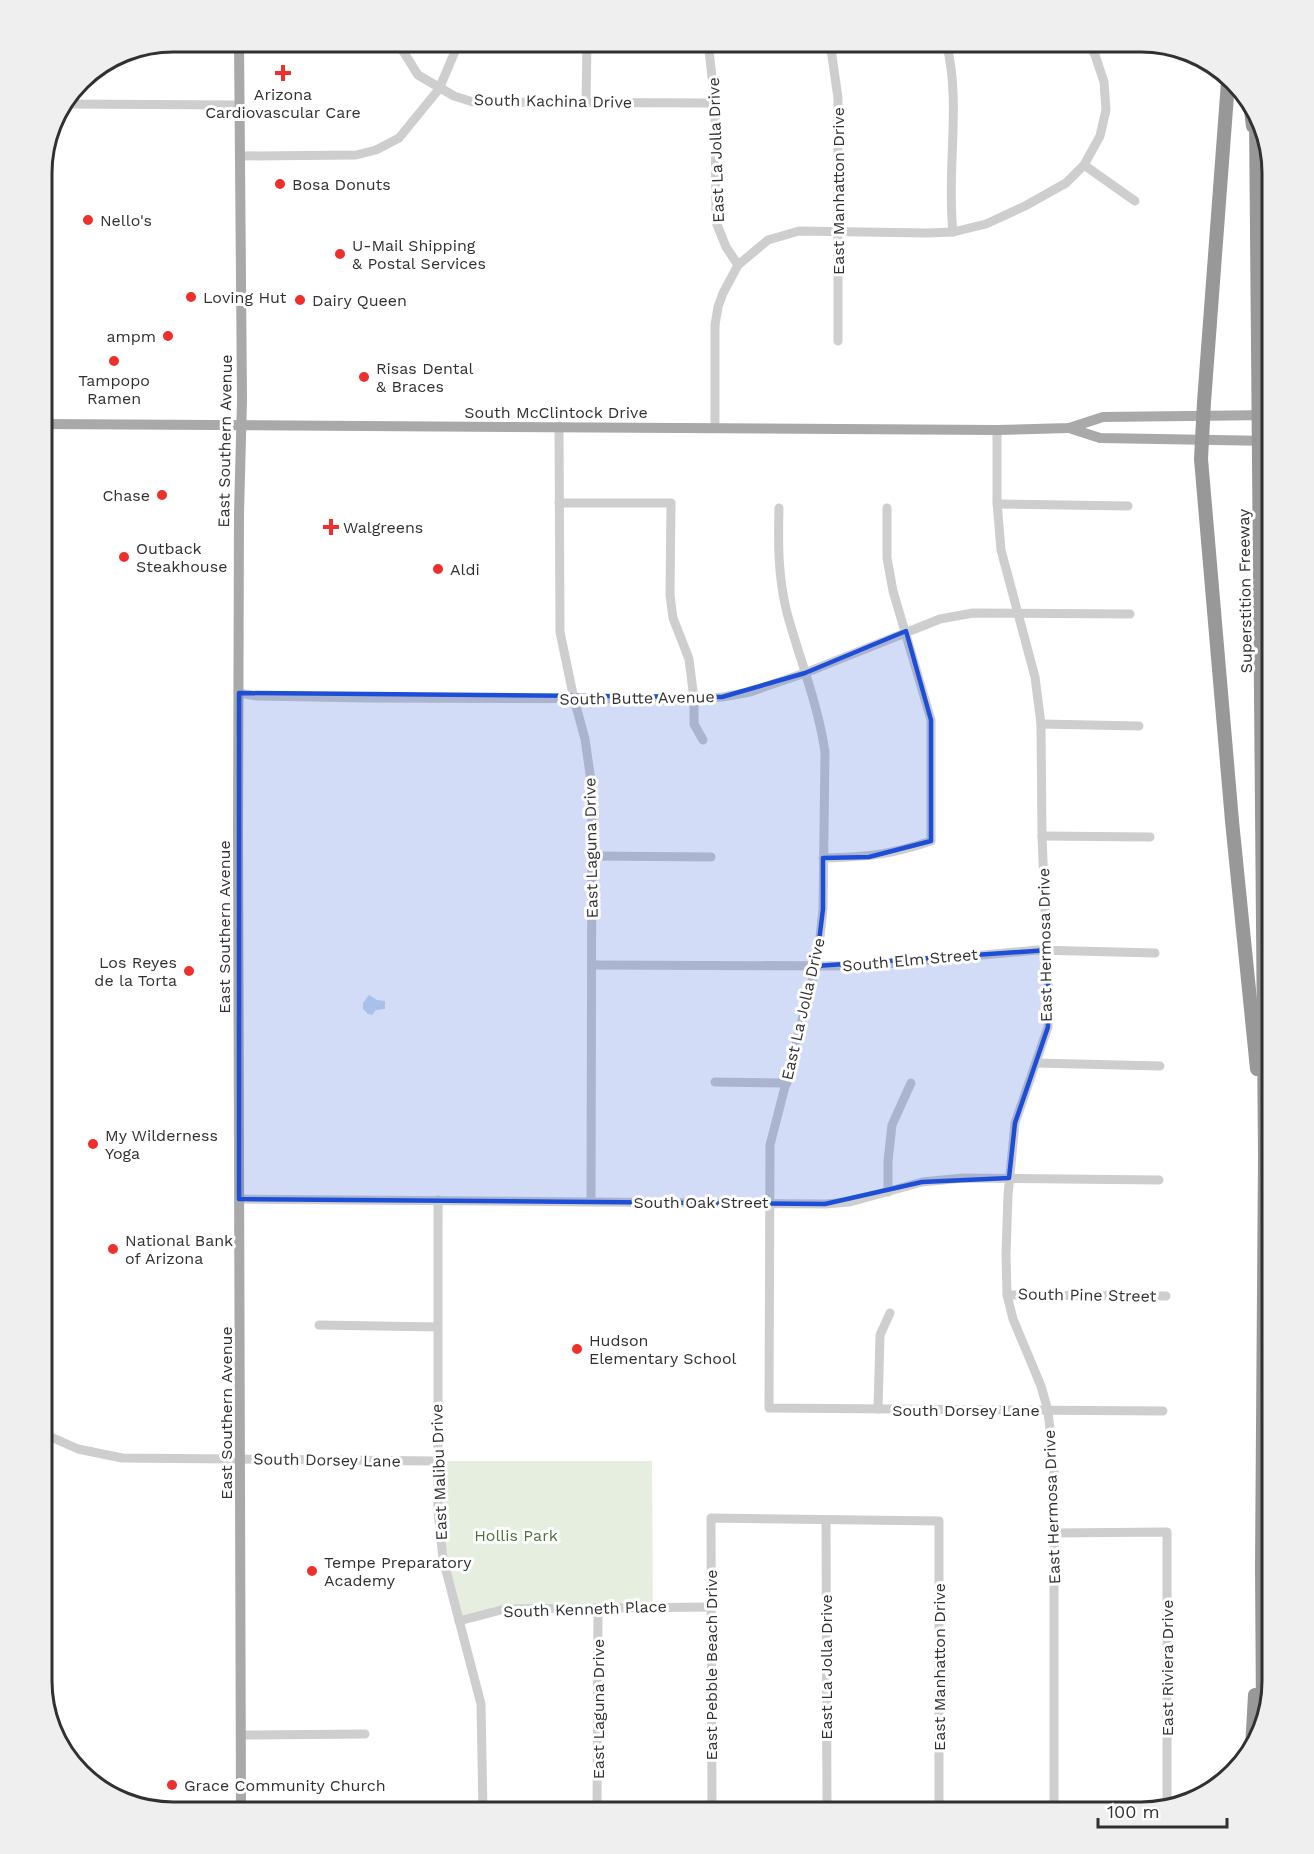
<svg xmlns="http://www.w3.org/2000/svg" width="1314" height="1854" viewBox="0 0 1314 1854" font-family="'Work Sans',sans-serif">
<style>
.green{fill:#e6eedf}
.water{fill:#cbdeef}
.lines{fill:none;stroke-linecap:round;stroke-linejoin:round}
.minor{stroke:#cecece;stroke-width:9}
.major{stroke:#a9a9a9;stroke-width:10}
.highway{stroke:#989898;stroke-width:14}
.marked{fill:#1d4ed8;fill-opacity:0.2;stroke:#1d4ed8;stroke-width:4.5;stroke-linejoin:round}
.poi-dot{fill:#ee302d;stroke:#fff;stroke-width:2}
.labels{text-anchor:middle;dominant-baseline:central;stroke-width:6;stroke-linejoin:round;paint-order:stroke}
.poi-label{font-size:16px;fill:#313131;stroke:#fff;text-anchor:start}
.street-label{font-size:16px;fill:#313131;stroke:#fff}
.park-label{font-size:16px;fill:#4f703b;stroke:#fff}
.rim{fill:none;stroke:#313131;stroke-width:3}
</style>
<rect width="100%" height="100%" fill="#fff"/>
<polygon class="green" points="437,1461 652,1461 653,1607 505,1609 459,1621 443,1559"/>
<polygon class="water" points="369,995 377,1000 385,1001 385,1009 376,1010 372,1015 368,1014 363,1009 363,1003"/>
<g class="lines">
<g class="minor">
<polyline points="708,42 715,103 716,222 726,247 738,265 723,293 718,307 715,325 715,428"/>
<polyline points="830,42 838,98 838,341"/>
<path d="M946 42C962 103 946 169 953 232"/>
<polyline points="403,51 418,75 454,96 473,102 715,103"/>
<polyline points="586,103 587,42"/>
<polyline points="64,104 239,105"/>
<polyline points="240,156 356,155 376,150 399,138 439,89 459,42"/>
<polyline points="1084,165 1135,201"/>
<polyline points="738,265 768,240 799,231 927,233 953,232 986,224 1025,206 1066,183 1084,165 1100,136 1106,110 1104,82 1095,55 1088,42"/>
<polyline points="559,426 560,632 574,699 585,739 592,788 591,1201"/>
<polyline points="997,430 997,502 1001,550 1035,677 1041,724 1042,836 1049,1006 1048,1027 1015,1123 1008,1195 1006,1254 1007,1295 1013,1319 1041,1386 1048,1411 1054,1467 1054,1812"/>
<polyline points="559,503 671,503 670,595 673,618 689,659 694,699 694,724 703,740"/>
<polyline points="997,504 1128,506"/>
<path d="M779 508C778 544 778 577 787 613 800 660 818 704 825 752L823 909 820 937 816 966 770 1145 769 1408 1163 1411"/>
<polyline points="239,693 257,696 365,698 694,699 722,697 750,692 805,673 940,619 973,613 1130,614"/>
<polyline points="1041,724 1139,726"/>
<polyline points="1042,836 1150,837"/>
<polyline points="592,856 711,857"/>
<path d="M823 858C866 857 890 855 931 841V720L893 591 887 558V508"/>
<polyline points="592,965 864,966 1037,950 1155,953"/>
<polyline points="1036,1063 1160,1066"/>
<polyline points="715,1082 787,1083"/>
<polyline points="888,1192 888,1161 892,1125 911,1083"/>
<polyline points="239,1199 825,1204 850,1202 922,1182 963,1178 1159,1180"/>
<polyline points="438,1200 438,1511 443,1559 481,1704 483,1812"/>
<polyline points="1007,1295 1166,1296"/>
<polyline points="319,1325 437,1327"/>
<polyline points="878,1409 880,1335 890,1313"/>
<polyline points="42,1433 78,1449 122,1458 437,1461"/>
<polyline points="826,1521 827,1812"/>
<polyline points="1054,1533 1167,1532 1167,1805"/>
<polyline points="459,1621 505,1609 711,1607"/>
<polyline points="241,1735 365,1734"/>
<polyline points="597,1812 598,1607"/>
<polyline points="712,1812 711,1518 939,1521 939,1812"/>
</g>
<g class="major">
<polyline points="239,42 242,400 239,513 238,831 241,1812"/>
<polyline points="42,424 997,430 1069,428 1103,417 1272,415"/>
<polyline points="1069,428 1100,438 1272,441"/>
</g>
<g class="highway">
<polyline points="1228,82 1204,402 1201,459 1232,821 1257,1069"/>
<polyline points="1250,103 1253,126"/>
<polyline points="1256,116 1265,1155 1262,1567 1263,1714"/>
<polyline points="1252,1749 1255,1695"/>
</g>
</g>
<path class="marked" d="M906 631 931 720V841L869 857 823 858V909L816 966 1048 950V1027L1015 1123 1009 1178 922 1182 825 1204 239 1199V693L722 697 805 673Z"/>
<g class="poi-dot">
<path d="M280 64h6v6h6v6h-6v6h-6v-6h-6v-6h6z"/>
<circle cx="280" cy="184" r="6"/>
<circle cx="88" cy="220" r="6"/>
<circle cx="340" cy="254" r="6"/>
<circle cx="191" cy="297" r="6"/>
<circle cx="300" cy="300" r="6"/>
<circle cx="168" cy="336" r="6"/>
<circle cx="114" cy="361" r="6"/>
<circle cx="364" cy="377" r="6"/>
<circle cx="162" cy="495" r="6"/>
<path d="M328 518h6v6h6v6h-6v6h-6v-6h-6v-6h6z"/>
<circle cx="124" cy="557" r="6"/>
<circle cx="438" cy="569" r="6"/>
<circle cx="189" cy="971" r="6"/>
<circle cx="93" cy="1144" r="6"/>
<circle cx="113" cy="1249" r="6"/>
<circle cx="577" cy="1349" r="6"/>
<circle cx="312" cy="1571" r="6"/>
<circle cx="172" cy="1785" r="6"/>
</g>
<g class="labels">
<g class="poi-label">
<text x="283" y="94" text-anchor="middle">Arizona<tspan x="283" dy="18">Cardiovascular Care</tspan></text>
<text x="292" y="184">Bosa Donuts</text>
<text x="100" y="220">Nello's</text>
<text x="352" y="245">U-Mail Shipping<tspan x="352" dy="18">&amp; Postal Services</tspan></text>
<text x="203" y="297">Loving Hut</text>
<text x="312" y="300">Dairy Queen</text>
<text x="156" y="336" text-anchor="end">ampm</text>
<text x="376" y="368">Risas Dental<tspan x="376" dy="18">&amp; Braces</tspan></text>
<text x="114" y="380" text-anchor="middle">Tampopo<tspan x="114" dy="18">Ramen</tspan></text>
<text x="150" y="495" text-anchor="end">Chase</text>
<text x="343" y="527">Walgreens</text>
<text x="136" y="548">Outback<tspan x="136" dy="18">Steakhouse</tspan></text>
<text x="450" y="569">Aldi</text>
<text x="177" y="962" text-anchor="end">Los Reyes<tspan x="177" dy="18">de la Torta</tspan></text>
<text x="105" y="1135">My Wilderness<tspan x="105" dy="18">Yoga</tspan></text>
<text x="125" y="1240">National Bank<tspan x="125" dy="18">of Arizona</tspan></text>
<text x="589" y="1340">Hudson<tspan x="589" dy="18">Elementary School</tspan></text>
<text x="324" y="1562">Tempe Preparatory<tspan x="324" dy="18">Academy</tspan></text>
<text x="184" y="1785">Grace Community Church</text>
</g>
<g class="street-label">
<text transform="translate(553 101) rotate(1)">South Kachina Drive</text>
<text transform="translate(716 150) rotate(-92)">East La Jolla Drive</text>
<text transform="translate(838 191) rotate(-90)">East Manhatton Drive</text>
<text x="556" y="412">South McClintock Drive</text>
<text transform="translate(225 441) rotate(-89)">East Southern Avenue</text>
<text transform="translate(1245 591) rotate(-91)">Superstition Freeway</text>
<text transform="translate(637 698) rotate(-1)">South Butte Avenue</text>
<text transform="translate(591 848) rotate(-91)">East Laguna Drive</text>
<text transform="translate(224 927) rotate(-90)">East Southern Avenue</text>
<text transform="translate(1045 945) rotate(-91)">East Hermosa Drive</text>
<text transform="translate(910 960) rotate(-5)">South Elm Street</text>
<text transform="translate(803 1009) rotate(-77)">East La Jolla Drive</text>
<text x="701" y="1202">South Oak Street</text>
<text transform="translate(1087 1295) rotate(1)">South Pine Street</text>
<text x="966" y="1410">South Dorsey Lane</text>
<text transform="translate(226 1413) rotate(-90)">East Southern Avenue</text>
<text transform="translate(327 1460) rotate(1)">South Dorsey Lane</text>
<text transform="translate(439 1472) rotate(-92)">East Malibu Drive</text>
<text transform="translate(1052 1507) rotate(-92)">East Hermosa Drive</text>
<text transform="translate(585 1609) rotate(-2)">South Kenneth Place</text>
<text transform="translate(711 1665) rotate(-90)">East Pebble Beach Drive</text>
<text transform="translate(826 1667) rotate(-90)">East La Jolla Drive</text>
<text transform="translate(939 1667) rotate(-90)">East Manhatton Drive</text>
<text transform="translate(1167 1668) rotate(-90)">East Riviera Drive</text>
<text transform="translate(598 1709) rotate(-90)">East Laguna Drive</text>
</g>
<g class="park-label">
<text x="516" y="1535">Hollis Park</text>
</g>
</g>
<path d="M0 0H1314V1854H0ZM173 52H1141A121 121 0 0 1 1262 173V1681A121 121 0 0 1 1141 1802H173A121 121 0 0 1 52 1681V173A121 121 0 0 1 173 52Z" fill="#efefef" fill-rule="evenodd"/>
<path class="rim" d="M173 52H1141A121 121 0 0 1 1262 173V1681A121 121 0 0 1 1141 1802H173A121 121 0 0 1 52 1681V173A121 121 0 0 1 173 52Z"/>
<path d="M1098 1818v9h129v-9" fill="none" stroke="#313131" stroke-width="3"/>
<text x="1107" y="1818" font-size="18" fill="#313131" stroke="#ffffff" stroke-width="4.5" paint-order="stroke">100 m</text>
</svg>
